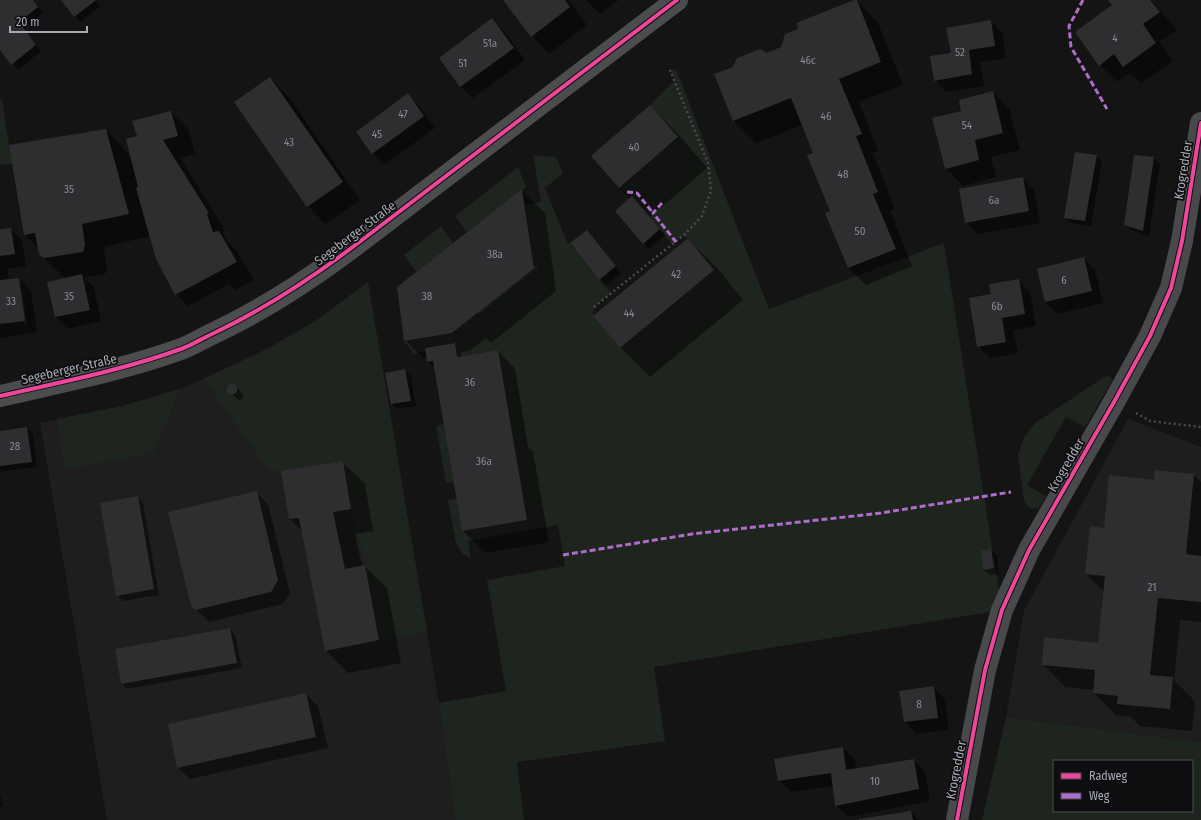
<svg xmlns="http://www.w3.org/2000/svg" width="1201" height="820" viewBox="0 0 1201 820" font-family="'Fira Sans Condensed',sans-serif">
<style>
.built{fill:#1e1e1f}
.green{fill:#1e241e;fill-rule:evenodd}
.shadow{fill:#0007;fill-rule:evenodd}
.building{fill:#2e2e30}
.lines{fill:none;stroke-linecap:round;stroke-linejoin:round}
.path{stroke:#4a4b4e;stroke-width:2.5;stroke-dasharray:2 3;stroke-linecap:butt}
.minor{stroke:#48494c;stroke-width:22}
.major{stroke:#4a4c4e;stroke-width:22}
.quiet{stroke:#b06ccc;stroke-width:3;stroke-dasharray:6 3;stroke-linecap:butt}
.cycleway-casing{stroke:#0e0e10;stroke-width:6}
.cycleway{stroke:#ed469a;stroke-width:4}
.labels{text-anchor:middle;dominant-baseline:central;stroke-width:3.5;stroke-linejoin:round;paint-order:stroke}
.number-label{font-size:11px;fill:#878b93}
.street-label{font-size:13px;fill:#a5aab4;stroke:#0e0e10}
</style>
<rect width="100%" height="100%" fill="#141414"/>
<g class="built">
<polygon points="368,282 439,703 455,820 107,820 40,423 122,406 180,389 192,384 269,348 317,320"/>
<polygon points="1128,419 1201,447 1201,742 1006,717 1024,611"/>
</g>
<g class="green">
<polygon points="676,69 769,309 944,243 1002,610 654,667 665,741 517,762 524,820 455,820 439,703 506,691 487,580 565,566 558,525 468,541 471,559 463,554 456,543 448,500 457,499 462,531 527,520 498,350 457,357 455,343 425,348 426,351 414,354 404,341 452,333 534,268 525,205 541,202 533,155 556,157 563,173 545,188 567,242 570,244 599,280 611,293 594,307 593,316 620,348 714,270 688,238 684,236 672,244 632,196 619,188 678,138 650,105 675,80 670,70"/>
<polygon points="2,100 12,164 0,165 0,101"/>
<polygon points="518,167 526,187 467,232 455,216"/>
<polygon points="441,226 453,243 416,272 404,255"/>
<polygon points="368,282 427,632 379,640 365,565 351,509 343,461 281,471 268,470 204,379 269,348 317,320"/>
<path d="M1108 376 1111 377 1112 381 1085 427 1066 417 1027 485 1046 496 1039 508C1030 510 1028 508 1024 501L1018 455 1024 437 1035 423 1104 377Z"/>
<polygon points="180,389 154,453 64,469 57,419 122,406"/>
<polygon points="444,424 454,482 446,483 436,426"/>
<path d="M1006 717 1201 742V820H982ZM1054 761H1192V811H1054Z"/>
</g>
<g class="shadow">
<polygon points="0,0 33,0 43,13 24,29 41,51 18,70 0,49"/>
<polygon points="62,0 96,0 101,6 80,22"/>
<polygon points="504,0 568,0 587,25 549,54 532,36"/>
<polygon points="586,0 619,0 600,14"/>
<polygon points="856,0 878,23 903,85 859,102 878,151 873,153 895,209 890,211 912,266 866,285 848,267 814,154 802,125 756,143 734,121 715,75 782,48 799,29"/>
<polygon points="1109,0 1151,0 1177,30 1159,42 1173,61 1141,83 1130,73 1117,82 1100,65 1113,5"/>
<polygon points="492,20 504,31 525,60 473,98 461,87 440,58"/>
<polygon points="991,21 1003,33 1006,58 980,62 984,86 946,92 935,80 952,54"/>
<polygon points="270,78 288,96 360,200 325,224 308,206"/>
<polygon points="992,92 1010,110 1020,150 991,157 996,177 963,186 946,168 963,111"/>
<polygon points="408,95 420,107 435,128 384,165 373,154 357,133"/>
<polygon points="650,106 680,136 707,168 650,217 665,235 649,249 643,243 631,199 619,188 592,156"/>
<polygon points="171,112 189,130 195,154 180,158 225,230 223,232 226,240 236,250 254,280 235,290 229,284 188,306 176,294 151,236 104,247 107,268 105,274 84,278 94,287 101,321 68,329 56,317 66,279 40,254 39,249 25,235 10,146 106,130 128,153 130,159 132,158 138,137"/>
<polygon points="1097,156 1102,162 1091,226 1071,223 1065,218"/>
<polygon points="1135,156 1154,158 1160,164 1149,236 1131,230 1125,224"/>
<polygon points="1022,178 1034,190 1040,223 978,234 966,222"/>
<path d="M522 191 545 213 556 291 491 343 486 338 469 351 461 352 462 357 498 351 515 369 528 447 533 452 549 542 486 553 463 531 435 367 428 362V357L423 358 405 340 459 240ZM537 265 538 266 478 314V311Z"/>
<path d="M10 229 22 240 26 266 7 269 9 280 19 279 31 291 37 332 0 338V230ZM20 291H22L27 326H25Z"/>
<polygon points="593,237 621,273 606,285 571,244"/>
<polygon points="688,239 718,269 743,300 650,377 620,347"/>
<polygon points="1084,258 1095,270 1103,303 1057,314 1045,302"/>
<polygon points="1018,280 1030,292 1036,326 1013,330 1018,353 990,358 978,346 992,295"/>
<polygon points="405,370 411,376 416,406 397,409 392,404"/>
<polygon points="236,387 242,393 243,398 239,400 228,391"/>
<polygon points="27,428 33,434 37,467 0,472 0,432"/>
<polygon points="342,462 365,484 373,531 355,534 362,566 364,566 387,588 401,663 348,673 326,651 302,531 290,519 282,472"/>
<polygon points="1194,475 1201,482 1201,622 1180,620 1174,680 1195,701 1192,731 1140,726 1131,717 1116,715 1094,693 1094,690 1065,687 1043,664 1099,644 1104,592 1086,574 1105,529 1154,481"/>
<polygon points="256,492 268,504 290,593 283,604 209,622 192,605"/>
<polygon points="137,497 143,503 159,595 123,601 117,595"/>
<polygon points="991,550 997,556 999,574 990,575 984,570"/>
<polygon points="230,629 235,635 242,668 127,689 122,684"/>
<polygon points="933,687 945,699 949,729 917,734 905,722 901,692"/>
<polygon points="306,694 318,706 328,748 190,779 178,768"/>
<polygon points="843,748 855,760 856,770 913,760 925,772 930,801 848,817 836,805 834,786 791,792 779,780"/>
<polygon points="0,793 3,806 0,807"/>
<polygon points="911,812 919,820 860,820"/>
</g>
<g class="building">
<polygon points="0,0 33,0 38,7 19,22 36,45 11,65 0,50"/>
<polygon points="61,0 96,0 74,17"/>
<polygon points="503,0 565,0 570,7 531,37"/>
<polygon points="854,0 857,0 881,62 839,79 862,134 856,136 878,192 873,194 896,249 848,268 825,213 830,211 807,155 813,153 791,98 733,121 714,74 733,67 737,58 760,49 767,53 781,47 785,34 798,29 796,23"/>
<polygon points="1108,0 1150,0 1160,12 1143,24 1156,43 1123,67 1114,54 1099,66 1075,32 1112,5"/>
<polygon points="492,18 514,48 460,87 439,58"/>
<polygon points="991,20 995,46 969,50 972,74 934,81 930,56 951,53 946,28"/>
<polygon points="270,77 343,182 307,207 234,102"/>
<polygon points="993,91 1003,133 975,140 979,160 945,169 932,118 961,111 959,100"/>
<polygon points="408,93 424,116 372,154 356,132"/>
<polygon points="650,105 678,137 619,188 591,156"/>
<polygon points="171,111 178,136 163,140 209,213 207,214 213,232 219,231 237,262 175,295 156,259 136,188 138,187 126,139 137,136 132,121"/>
<polygon points="106,129 129,214 82,224 85,245 83,252 44,258 39,254 35,233 24,235 9,145"/>
<polygon points="1075,152 1097,155 1085,221 1064,218"/>
<polygon points="1134,155 1154,157 1143,231 1124,225"/>
<polygon points="1023,177 1029,211 965,223 959,189"/>
<polygon points="522,189 534,268 452,333 404,341 397,287"/>
<polygon points="632,196 660,229 643,244 615,211"/>
<polygon points="11,228 15,254 0,256 0,229"/>
<polygon points="587,230 616,266 599,280 570,243"/>
<polygon points="688,238 714,270 620,348 593,316"/>
<polygon points="1084,257 1092,291 1045,302 1037,269"/>
<polygon points="82,274 90,310 55,317 47,282"/>
<polygon points="19,278 25,321 0,324 0,280"/>
<polygon points="1019,279 1025,314 1002,318 1006,342 977,347 969,298 991,294 989,284"/>
<polygon points="455,343 457,357 498,350 527,520 462,531 433,361 427,362 425,348"/>
<polygon points="405,369 411,401 391,404 385,373"/>
<polygon points="232,383 237,386 237,392 232,395 227,392 227,386"/>
<polygon points="27,427 32,462 0,466 0,431"/>
<polygon points="343,461 351,509 333,512 345,569 365,565 379,640 325,651 299,518 289,519 281,471"/>
<polygon points="1155,470 1194,474 1186,554 1201,556 1201,602 1158,598 1150,675 1173,677 1170,709 1117,704 1118,696 1093,693 1095,670 1042,665 1044,637 1098,643 1105,576 1085,574 1090,526 1104,528 1109,475 1154,480"/>
<polygon points="257,491 278,580 271,592 196,610 191,606 168,512"/>
<polygon points="138,496 154,589 116,596 100,503"/>
<polygon points="991,549 994,568 983,570 981,551"/>
<polygon points="230,628 237,663 121,684 115,649"/>
<polygon points="934,686 938,718 904,722 899,691"/>
<polygon points="306,693 316,737 177,768 168,724"/>
<polygon points="843,747 846,770 914,759 919,789 835,806 831,773 778,781 774,759"/>
<polygon points="911,811 913,820 859,820 859,819"/>
</g>
<g class="lines">
<g class="path">
<polyline points="594,307 684,235 702,216 711,190 708,163 670,70"/>
<polyline points="1136,413 1150,421 1201,427"/>
</g>
<polyline class="minor" points="957,820 985,670 1002,610 1029,550 1114,402 1150,336 1171,288 1182,241 1201,123"/>
<path class="major" d="M0 396C61 382 123 370 181 349 192 345 203 338 214 333 267 308 315 276 362 240L677 0"/>
<g class="quiet">
<polyline points="1083,0 1069,26 1071,47 1107,109"/>
<polyline points="627,192 637,193 653,213"/>
<polyline points="662,203 653,213 676,242"/>
<polyline points="563,555 692,534 881,513 1011,492"/>
</g>
<defs>
<g id="cycleway">
<path d="M0 396C61 382 123 370 181 349 192 345 203 338 214 333 267 308 315 276 362 240L677 0"/>
<polyline points="957,820 985,670 1002,610 1029,550 1114,402 1150,336 1171,288 1182,241 1201,123"/>
</g>
</defs>
<use href="#cycleway" class="cycleway-casing"/>
<use href="#cycleway" class="cycleway"/>
</g>
<g class="labels">
<g class="number-label">
<text x="1115" y="38">4</text>
<text x="490" y="43">51a</text>
<text x="960" y="52">52</text>
<text x="808" y="60">46c</text>
<text x="463" y="63">51</text>
<text x="403" y="114">47</text>
<text x="826" y="116">46</text>
<text x="967" y="125">54</text>
<text x="377" y="134">45</text>
<text x="289" y="142">43</text>
<text x="634" y="147">40</text>
<text x="843" y="174">48</text>
<text x="69" y="189">35</text>
<text x="994" y="200">6a</text>
<text x="860" y="231">50</text>
<text x="495" y="254">38a</text>
<text x="676" y="274">42</text>
<text x="1064" y="280">6</text>
<text x="69" y="296">35</text>
<text x="427" y="296">38</text>
<text x="11" y="301">33</text>
<text x="997" y="306">6b</text>
<text x="629" y="313">44</text>
<text x="470" y="382">36</text>
<text x="15" y="446">28</text>
<text x="484" y="461">36a</text>
<text x="1152" y="587">21</text>
<text x="919" y="704">8</text>
<text x="875" y="781">10</text>
</g>
<g class="street-label">
<text transform="translate(1183 170) rotate(-81)">Krogredder</text>
<text transform="translate(355 233) rotate(-37)">Segeberger Straße</text>
<text transform="translate(69 369) rotate(-13)">Segeberger Straße</text>
<text transform="translate(1066 465) rotate(-60)">Krogredder</text>
<text transform="translate(956 770) rotate(-79)">Krogredder</text>
</g>
</g>
<rect x="1053" y="760" width="140" height="52" fill="#0e0e10" stroke="#4a4c52"/>
<rect x="1061" y="773" width="20" height="6" fill="#ed469a" stroke="#4a4c52"/>
<text x="1089" y="780" font-size="12" fill="#a5aab4">Radweg</text>
<rect x="1061" y="793" width="20" height="6" fill="#b06ccc" stroke="#4a4c52"/>
<text x="1089" y="800" font-size="12" fill="#a5aab4">Weg</text>
<path d="M10 26v6h77v-6" fill="none" stroke="#a5aab4" stroke-width="2"/>
<text x="16" y="26" font-size="12" fill="#a5aab4" stroke="#0e0e10" stroke-width="3" paint-order="stroke">20 m</text>
</svg>
